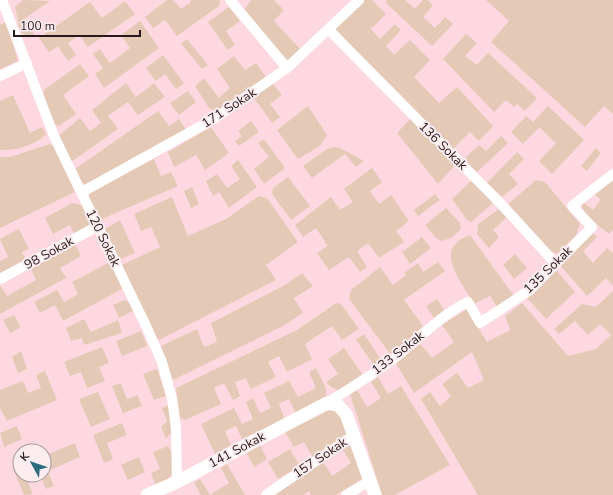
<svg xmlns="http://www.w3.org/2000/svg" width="613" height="495" viewBox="0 0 613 495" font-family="'Nunito Sans',sans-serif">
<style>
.green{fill:#e4cab6}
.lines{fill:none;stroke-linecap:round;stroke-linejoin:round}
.minor{stroke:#fff;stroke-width:10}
.tertiary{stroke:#fff;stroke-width:13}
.labels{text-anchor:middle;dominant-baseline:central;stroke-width:4;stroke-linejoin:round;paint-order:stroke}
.street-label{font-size:13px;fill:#26191c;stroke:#fbecef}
</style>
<rect width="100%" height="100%" fill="#fed8e0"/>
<g class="green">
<polygon points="23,0 50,1 24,19 34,34 28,38 20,31 15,7"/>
<polygon points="167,0 173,0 181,9 191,2 190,0 220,0 219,6 177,36 165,20 153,28 145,17"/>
<polygon points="251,0 274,0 284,10 274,21 301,50 286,62 244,10"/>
<polygon points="363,0 372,0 386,14 371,29 380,39 395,24 401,30 386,46 394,55 410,40 430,60 414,77 439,103 457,87 493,126 479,141 470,132 453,149 335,29"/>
<polygon points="387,0 405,0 415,9 423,0 428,0 433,5 423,17 435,28 445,17 453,24 432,46 385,2"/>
<polygon points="486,0 613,0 613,114 604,106 585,127 491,42 509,21"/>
<polygon points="125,1 135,14 88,47 79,35 68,43 76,55 68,61 58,46 49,52 39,38 90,2 102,18"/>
<polygon points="229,7 240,21 226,31 235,45 228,50 208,22"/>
<polygon points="140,21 159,48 104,88 95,74 103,68 93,54 100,49 110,63 130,48 121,35"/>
<polygon points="5,22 9,30 18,61 0,69 0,25"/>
<polygon points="466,34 477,43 465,56 477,65 488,53 537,98 525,111 517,104 514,107 506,100 494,112 443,59"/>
<polygon points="187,39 208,65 202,69 181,44"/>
<polygon points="163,55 184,83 176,89 165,74 156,81 146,68"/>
<polygon points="234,56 245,70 256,63 266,77 218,112 209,108 195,86 204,78 219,98 230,88 217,69"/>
<polygon points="80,64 89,76 63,95 76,114 59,126 54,124 43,95 44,90"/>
<polygon points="126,83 136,97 154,83 165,97 138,115 128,102 108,116 118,129 71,162 58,136 80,118 90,131 101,123 92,110"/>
<polygon points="272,83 282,95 270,104 280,117 272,123 253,97"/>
<polygon points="188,91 196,102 179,115 170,103"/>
<path d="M13 95 30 133 42 127 46 134C37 145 14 151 0 150V101Z"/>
<polygon points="308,106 327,135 320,146 298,159 277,130"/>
<polygon points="548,106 584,140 552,174 539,161 556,143 539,127 523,144 511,132 526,116 533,122"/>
<polygon points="158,111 169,126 179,119 187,131 87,185 81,183 75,169"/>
<polygon points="410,119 456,164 438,184 397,133"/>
<polygon points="251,121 259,132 239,146 235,141 242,136 238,131"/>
<polygon points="211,127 229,153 205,170 196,155 174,167 168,152"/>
<polygon points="501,136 508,143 476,173 463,160 479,145 486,151"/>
<polygon points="264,139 285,168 264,184 254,169 269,157 258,143"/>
<polygon points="50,144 53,146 75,192 0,228 0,157 10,157"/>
<polygon points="334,147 340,148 364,161 356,167 345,154 312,178 303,166 327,149"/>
<polygon points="596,148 601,153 587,171 581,166"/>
<polygon points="517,152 524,159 509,174 518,184 502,197 487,183"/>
<polygon points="154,159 161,176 171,172 178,186 102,219 97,216 88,198 91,191"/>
<polygon points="238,160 257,187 229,208 219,192 213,196 206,181 217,174 227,188 240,179 231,166"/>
<polygon points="372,168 382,182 370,191 379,204 391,195 409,221 396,231 404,242 379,258 368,243 357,251 367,267 360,272 349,257 329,270 317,253 328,246 316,228 303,237 295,225 331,197 340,210 353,202 344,189"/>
<polygon points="288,177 310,206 291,220 272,194 273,188"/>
<path d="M613 179V230L609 234C602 228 577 211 583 202L593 210 601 200 593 193Z"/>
<polygon points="536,180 545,182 580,224 576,235 557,254 551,251 508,204"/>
<polygon points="471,181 491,198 492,204 471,222 467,220 452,199"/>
<polygon points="192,187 199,204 191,208 184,191"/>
<polygon points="435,194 440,200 418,216 414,210"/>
<polygon points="259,196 267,198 298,242 266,265 276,280 159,340 156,337 122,265 160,247 151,227 141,231 134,214 172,197 188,236 226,219"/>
<polygon points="72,203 82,205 91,225 74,235 70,225 53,234 45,218"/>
<polygon points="446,208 460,223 461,228 453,237 442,241 436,238 425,225"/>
<polygon points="499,209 508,216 493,230 499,237 489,248 477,234 478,224"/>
<polygon points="120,220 135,253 119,260 105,229"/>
<polygon points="19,229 29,249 22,252 27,262 0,276 0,261 8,257 0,239"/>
<polygon points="593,233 597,237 583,251 593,263 607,248 613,253 613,286 606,278 587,296 560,265"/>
<path d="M470 235 514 296 498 308 490 296 474 304C462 282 431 248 470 235Z"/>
<polygon points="422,237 431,248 410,264 402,252"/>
<polygon points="75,244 81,256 60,268 66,278 0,314 0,285 7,296 36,280 31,269"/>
<polygon points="515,254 527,268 514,279 503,265"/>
<polygon points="110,262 124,288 63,321 55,305 40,313 34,302 57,290 64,302 78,294 72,282"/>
<polygon points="438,262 445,271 404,300 423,326 391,355 349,299 351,290 380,267 393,285 406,275 404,273 418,263 423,272"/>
<polygon points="556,270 575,292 546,319 526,297"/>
<polygon points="302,273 313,286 294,298 303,313 283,326 173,380 161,346 197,329 204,347 217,342 211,323 285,285"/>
<polygon points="613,291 613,495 478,495 421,399 430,392 440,406 451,396 442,384 457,373 468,388 484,380 472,352 414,393 395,362 420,344 432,358 454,342 442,325 467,309 487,342 510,330 505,316 522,303 568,356 596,349 611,335 600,324 588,335 575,321 559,334 554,329 582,304 596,307"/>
<polygon points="437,299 444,310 434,318 426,306"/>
<polygon points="125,300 129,302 133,311 119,318 113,305"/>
<polygon points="336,303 341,304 359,329 342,340 332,326 305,344 312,359 287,372 279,356 268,362 276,377 251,389 246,378 235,382 240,396 233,400 224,383 214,388 221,404 185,420 180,418 176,388 297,330"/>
<polygon points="14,315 21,327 10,333 3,320"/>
<polygon points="84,319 91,332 118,320 122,333 84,345 82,338 71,341 66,328"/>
<polygon points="141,331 147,346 122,356 116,341"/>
<polygon points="364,334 383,363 376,368 356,340"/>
<polygon points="102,347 109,363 99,367 105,381 87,388 81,372 70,376 64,362"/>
<polygon points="344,348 364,377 340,391 331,387 326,382 338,374 328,359"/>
<polygon points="21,351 27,369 18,373 12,357"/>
<polygon points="316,368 326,388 326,397 296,414 289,399 279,404 285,420 242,439 236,426 225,431 231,445 215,454 201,424 234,408 242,424 253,419 246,402 253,398 260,413 271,408 264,393 289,381 298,397 316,388 309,372"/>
<polygon points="157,369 166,396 154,400 143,374"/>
<polygon points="45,371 57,400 7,421 0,408 0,390 23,381 28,393 41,388 36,375"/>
<polygon points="378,377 388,394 401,386 450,465 395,495 382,495 350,394 357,390 367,407 381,398 371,382"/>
<polygon points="121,383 127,399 138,395 142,406 123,413 112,386"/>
<polygon points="98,392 110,419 91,427 79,399"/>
<polygon points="169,405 171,433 166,439 161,426 167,422 162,408"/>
<polygon points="332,409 342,412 349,434 313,457 304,442 294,447 285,432"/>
<polygon points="122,423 127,435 107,443 113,459 104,463 93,435"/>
<polygon points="17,426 22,439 4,447 0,433"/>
<polygon points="75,443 80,457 48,471 54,486 46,489 40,475 44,475 44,456"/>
<polygon points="259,443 267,459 254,467 245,450"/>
<polygon points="351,443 362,479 336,495 311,495 309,491 303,495 271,495 323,462 332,476 351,463 342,449"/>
<polygon points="168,446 172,453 173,473 163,484 156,486 151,473 160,469 153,452"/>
<polygon points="290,449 300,466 278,479 268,462"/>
<polygon points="139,457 145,472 128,480 121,465"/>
<polygon points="227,464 245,495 201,495 194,483 200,479 210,495 229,483 221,468"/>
<polygon points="20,468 20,475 25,475 33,494 24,495 14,471"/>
</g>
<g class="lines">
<g class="minor">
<polyline points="2,0 54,136 146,326 162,362 172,399 176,428 177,482"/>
<polyline points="230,0 287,68"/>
<polyline points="329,30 500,203 556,264"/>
<polyline points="0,76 27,63"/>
<polyline points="82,192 214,119 287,68 359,0"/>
<polyline points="0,279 98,226"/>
<path d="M327 403C347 390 369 377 388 363 416 343 438 316 468 302L480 323 530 290 592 227 572 206 613 174"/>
<polyline points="266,495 354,435"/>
<polyline points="346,495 370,481"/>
</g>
<polyline class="tertiary" points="147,495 177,482 327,403 338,405 346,414 375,495"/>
</g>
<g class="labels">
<g class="street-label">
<text transform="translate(229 108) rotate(-33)">171 Sokak</text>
<text transform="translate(443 146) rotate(45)">136 Sokak</text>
<text transform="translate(103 238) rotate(64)">120 Sokak</text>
<text transform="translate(49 253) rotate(-29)">98 Sokak</text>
<text transform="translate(548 270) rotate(-44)">135 Sokak</text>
<text transform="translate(398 353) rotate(-38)">133 Sokak</text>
<text transform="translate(237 450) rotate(-28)">141 Sokak</text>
<text transform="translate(320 458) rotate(-34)">157 Sokak</text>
</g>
</g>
<g transform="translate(32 463) rotate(310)"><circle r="19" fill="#fbecef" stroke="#a6989b"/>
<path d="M0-3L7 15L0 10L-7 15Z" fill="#2a6c7e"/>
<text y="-6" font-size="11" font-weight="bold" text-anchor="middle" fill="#26191c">K</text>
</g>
<path d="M14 30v6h126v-6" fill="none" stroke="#26191c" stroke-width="2"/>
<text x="20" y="30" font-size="12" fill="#26191c" stroke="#fbecef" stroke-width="3" paint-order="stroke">100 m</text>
</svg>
